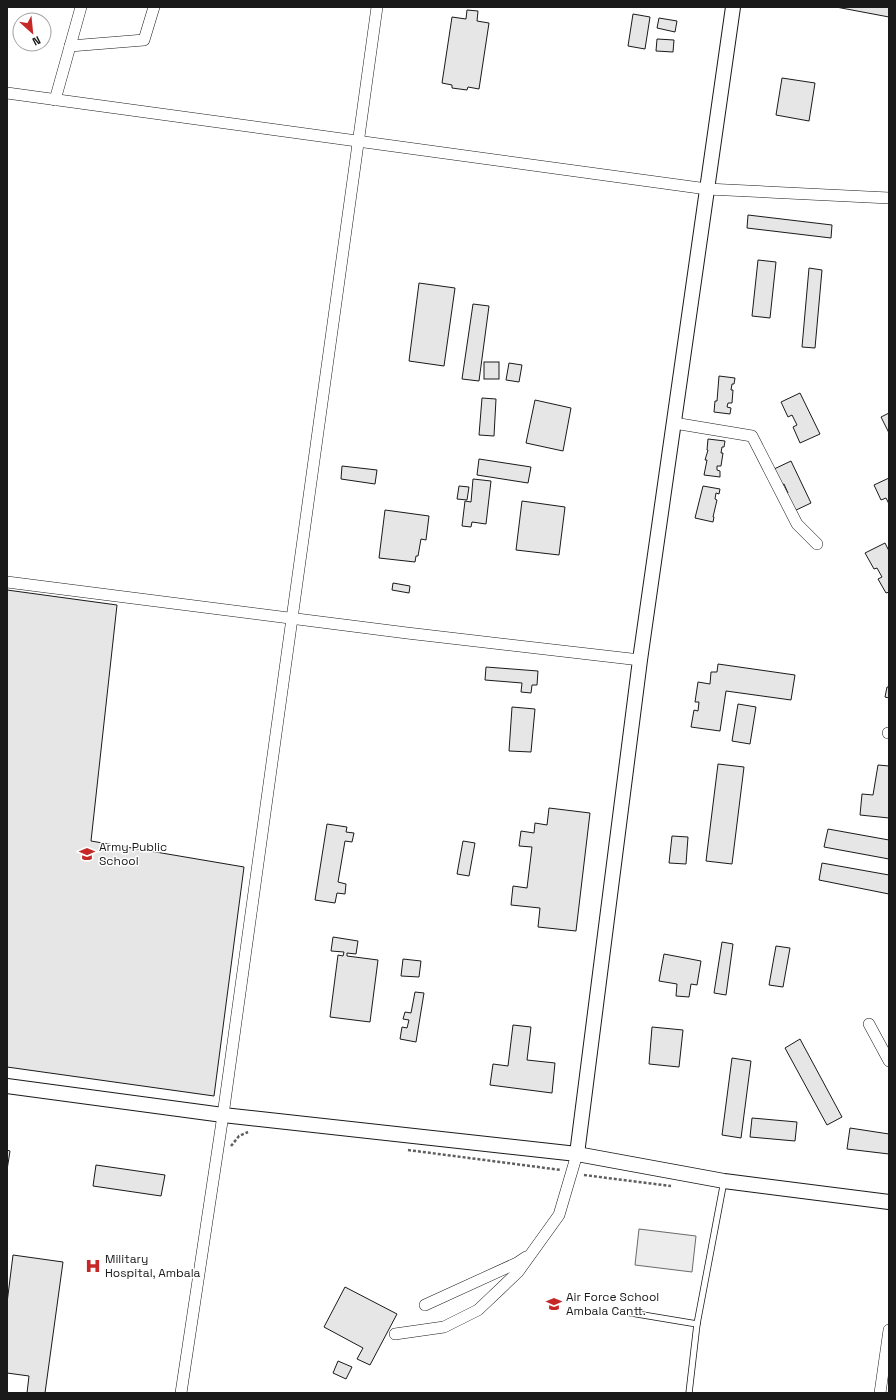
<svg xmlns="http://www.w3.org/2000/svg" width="896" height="1400" viewBox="0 0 896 1400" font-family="'Space Grotesk',sans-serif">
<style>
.built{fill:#ededed;stroke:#6a6a6a}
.building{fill:#e6e6e6;stroke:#1a1a1a}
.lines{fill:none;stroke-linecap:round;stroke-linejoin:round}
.service-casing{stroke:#1a1a1a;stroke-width:7}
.minor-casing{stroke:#1a1a1a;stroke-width:12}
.tertiary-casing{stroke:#1a1a1a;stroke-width:16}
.path{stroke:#5f5f5f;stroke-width:2.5;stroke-dasharray:3 2;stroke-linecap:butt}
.service{stroke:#fff;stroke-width:5.5}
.minor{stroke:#fff;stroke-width:11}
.tertiary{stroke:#fff;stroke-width:14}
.labels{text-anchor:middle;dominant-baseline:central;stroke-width:3;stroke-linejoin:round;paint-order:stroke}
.poi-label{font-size:12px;fill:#1a1a1a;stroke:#fff;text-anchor:start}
</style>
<rect width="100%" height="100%" fill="#fff"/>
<polygon class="built" points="639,1229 696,1236 692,1272 635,1265"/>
<g class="building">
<polygon points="836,7 889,7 889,17"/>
<polygon points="467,10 478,11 477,21 489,23 479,89 468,87 467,90 452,88 452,85 442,83 452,17 466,19"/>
<polygon points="633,14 650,17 645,49 628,46"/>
<polygon points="659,18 677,21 675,32 657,28"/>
<polygon points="657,39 674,40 673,52 656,51"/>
<polygon points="782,78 815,83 809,121 776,115"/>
<polygon points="748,215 832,225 831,238 747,228"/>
<polygon points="758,260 776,262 770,318 752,316"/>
<polygon points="809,268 822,270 815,348 802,347"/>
<polygon points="419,283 455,288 444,366 409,361"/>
<polygon points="473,304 489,306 479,381 462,379"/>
<rect x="484" y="362" width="15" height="17"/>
<polygon points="509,363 522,365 519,382 506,380"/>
<polygon points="719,376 735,378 734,384 732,384 731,390 733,390 732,403 728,403 727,407 731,408 730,414 714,412 715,401 717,401"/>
<polygon points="800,393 820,434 800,443 793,427 797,425 792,415 788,417 781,402"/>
<polygon points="482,398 496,399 494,436 479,435"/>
<polygon points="535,400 571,408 563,451 526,443"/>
<polygon points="889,413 889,433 881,417"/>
<polygon points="708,439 725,441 724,447 722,447 721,453 723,453 721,466 717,466 717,470 720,471 720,477 704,475 707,460 705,460 708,450 707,450"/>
<polygon points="479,459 531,467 528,483 477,475"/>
<polygon points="791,461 811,503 792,512 784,495 788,493 784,484 779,486 772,470"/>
<polygon points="342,466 377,470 375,484 341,479"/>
<polygon points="889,478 889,504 886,498 881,500 874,485"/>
<polygon points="473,479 491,481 486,524 472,522 471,527 462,526 465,501 471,502"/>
<polygon points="459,486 469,487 467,500 457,499"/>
<polygon points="703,486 720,489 719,494 716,493 715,499 717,500 713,517 714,517 713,522 695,518"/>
<polygon points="522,501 565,507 559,555 516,550"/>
<polygon points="385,510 429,516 426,540 421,539 418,556 416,556 415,562 379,558"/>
<polygon points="885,543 889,551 889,592 886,593 878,579 882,577 877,568 874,569 865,553"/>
<polygon points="393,583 410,586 409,593 392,590"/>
<polygon points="7,590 117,605 91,841 244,867 214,1096 7,1067"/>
<polygon points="718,664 795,675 791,700 726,691 720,731 691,727 694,710 698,711 699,702 695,702 698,682 710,684 711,672 717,672"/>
<polygon points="486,667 538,671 537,685 532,685 531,693 521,692 522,683 485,680"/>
<polygon points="887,687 889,687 889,698 885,697"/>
<polygon points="738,704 756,707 750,744 732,741"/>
<polygon points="512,707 535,709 531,752 509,751"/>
<polygon points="718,764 744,767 732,864 706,861"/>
<polygon points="878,765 889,766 889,818 860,815 862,794 873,795"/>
<polygon points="549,808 590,813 576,931 538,927 540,908 511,905 513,886 527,888 532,847 519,846 521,831 534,833 535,823 547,825"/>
<polygon points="327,824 347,827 346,832 354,833 352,842 345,841 338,882 346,884 345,894 337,893 335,903 315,900"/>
<polygon points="828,829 889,840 889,859 824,847"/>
<polygon points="672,836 688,837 686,864 669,863"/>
<polygon points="463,841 475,843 469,876 457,874"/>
<polygon points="822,863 889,875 889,894 819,880"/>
<polygon points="333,937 358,941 356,954 347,953 347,956 378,960 370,1022 330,1017 338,955 343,956 344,952 331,951"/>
<polygon points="722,942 733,944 726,995 714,993"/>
<polygon points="776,946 790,948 783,987 769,985"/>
<polygon points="664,954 701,961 697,985 691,984 689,997 676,996 677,984 659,981"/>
<polygon points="403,959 421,961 419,977 401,976"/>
<polygon points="415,992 424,993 416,1042 400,1039 402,1027 407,1028 409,1020 403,1019 405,1012 411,1013"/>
<polygon points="513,1025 531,1027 527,1060 555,1063 552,1093 490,1085 493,1064 508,1066"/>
<polygon points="652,1027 683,1030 679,1067 649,1064"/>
<polygon points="800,1039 842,1117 827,1125 785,1048"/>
<polygon points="732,1058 751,1061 741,1138 722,1135"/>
<polygon points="752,1118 797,1122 795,1141 750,1137"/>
<polygon points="850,1128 889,1134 889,1154 847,1149"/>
<polygon points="7,1150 10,1151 7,1170"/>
<polygon points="96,1165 165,1175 161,1196 93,1186"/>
<polygon points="13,1255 63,1262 45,1393 27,1393 29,1376 7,1373 7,1303"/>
<polygon points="345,1287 397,1314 370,1365 357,1359 363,1348 324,1327"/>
<polygon points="338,1361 352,1367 346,1379 333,1373"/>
</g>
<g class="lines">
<defs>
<g id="service">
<polyline points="625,1312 697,1324 724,1181"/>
<polyline points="689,1393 697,1324"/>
</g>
<g id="minor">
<polyline points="70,46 144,40 154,7"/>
<polyline points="7,93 707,189 889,198"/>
<polyline points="55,100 81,7"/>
<polyline points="674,423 752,436 797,524 817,544"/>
<polyline points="7,582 407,633 640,660"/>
<polyline points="888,733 889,733"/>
<polyline points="869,1024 889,1061"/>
<polyline points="425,1305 517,1263 526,1257"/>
<polyline points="395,1334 444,1327 478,1310 518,1272 559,1215 577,1154"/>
<polyline points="181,1393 223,1115 377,7"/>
<polyline points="880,1393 889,1330"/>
</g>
<g id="tertiary">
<polyline points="7,1086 223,1115 577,1154 724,1181 889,1202"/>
<polyline points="577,1154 640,660 733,7"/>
</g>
</defs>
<use href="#service" class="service-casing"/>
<use href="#minor" class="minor-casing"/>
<use href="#tertiary" class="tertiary-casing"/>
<g class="path">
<polyline points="231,1146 239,1136 248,1132"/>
<polyline points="408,1150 561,1170"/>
<polyline points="584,1175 671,1186"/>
</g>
<use href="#service" class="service"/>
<use href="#minor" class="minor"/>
<use href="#tertiary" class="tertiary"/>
</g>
<defs>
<symbol id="school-bare" viewBox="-9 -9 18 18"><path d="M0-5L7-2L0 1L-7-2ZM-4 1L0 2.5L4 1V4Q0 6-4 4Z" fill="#c62828" stroke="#fff" stroke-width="2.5" paint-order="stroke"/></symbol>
<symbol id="hospital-bare" viewBox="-9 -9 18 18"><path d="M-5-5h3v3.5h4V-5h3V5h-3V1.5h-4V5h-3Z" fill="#c62828" stroke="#fff" stroke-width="2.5" paint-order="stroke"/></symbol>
</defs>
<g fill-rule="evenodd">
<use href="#school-bare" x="76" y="843" width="22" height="22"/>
<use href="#hospital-bare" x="82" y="1255" width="22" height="22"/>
<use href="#school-bare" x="543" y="1293" width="22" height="22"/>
</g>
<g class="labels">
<g class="poi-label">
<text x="99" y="847">Army Public<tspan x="99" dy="14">School</tspan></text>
<text x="105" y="1259">Military<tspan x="105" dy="14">Hospital, Ambala</tspan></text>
<text x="566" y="1297">Air Force School<tspan x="566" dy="14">Ambala Cantt.</tspan></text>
</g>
</g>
<rect width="896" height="1400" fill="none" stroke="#1a1a1a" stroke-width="16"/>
<g transform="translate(32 32) rotate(153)"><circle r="19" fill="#ffffff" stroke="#a3a3a3"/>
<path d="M0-3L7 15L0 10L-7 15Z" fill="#c62828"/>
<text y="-6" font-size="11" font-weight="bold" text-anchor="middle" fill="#1a1a1a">N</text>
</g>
</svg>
